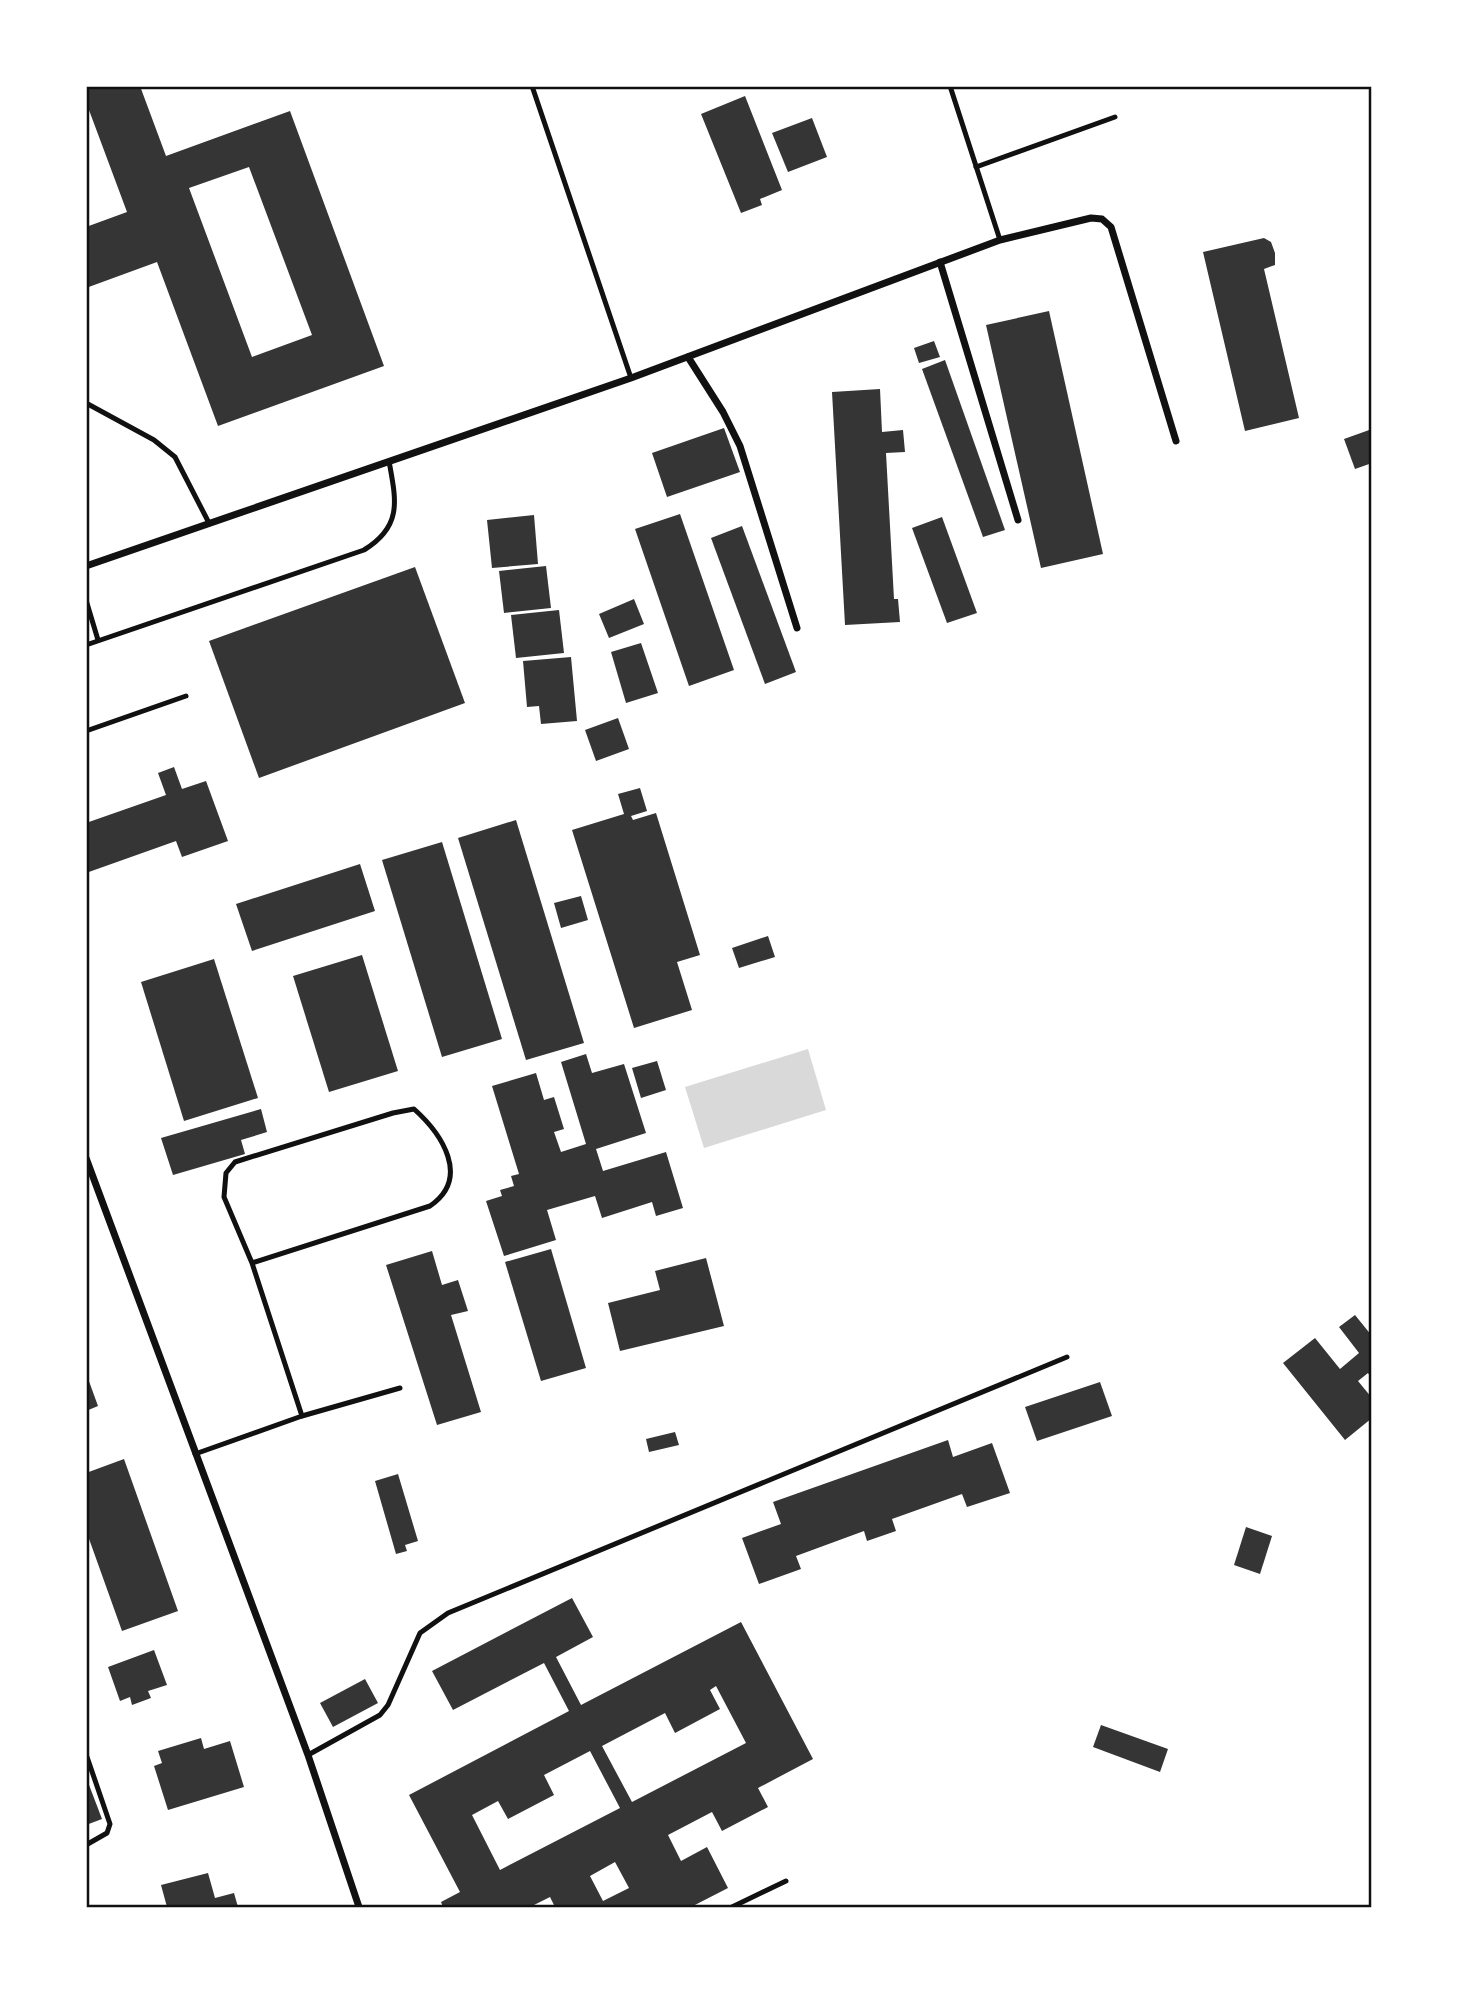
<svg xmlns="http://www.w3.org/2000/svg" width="1458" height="1993" viewBox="0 0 1458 1993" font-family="Manrope,sans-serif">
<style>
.water{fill:#d9d9d9}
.building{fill:#353535;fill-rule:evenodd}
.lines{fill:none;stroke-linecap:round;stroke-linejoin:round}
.service{stroke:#111;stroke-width:5}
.minor{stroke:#111;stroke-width:7}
.neatline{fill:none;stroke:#111;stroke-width:2.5}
</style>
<rect width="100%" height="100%" fill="#fff"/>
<polygon class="water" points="808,1049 826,1110 704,1148 685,1087"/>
<g class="building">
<path d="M86 86H140L166 156 290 111 384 366 218 426 157 262 86 288V227L127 212 86 102ZM249 167 312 335 252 357 189 188Z"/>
<polygon points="745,96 782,190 760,199 762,205 741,213 701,114"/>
<polygon points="812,118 827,157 788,172 772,133"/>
<polygon points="1264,238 1271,242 1275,253 1275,265 1264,269 1299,418 1245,431 1203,252"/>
<polygon points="1049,311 1103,554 1041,568 986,325"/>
<polygon points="934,341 940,357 919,363 914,348"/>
<polygon points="945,360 1005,530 983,537 922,369"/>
<polygon points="880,389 882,432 903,430 905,452 886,453 894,599 898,599 900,622 845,625 832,392"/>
<polygon points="724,428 740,472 667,497 652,453"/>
<polygon points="1372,429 1372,463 1355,469 1344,439"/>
<polygon points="680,514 734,670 689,686 635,529"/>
<polygon points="534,515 538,564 492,568 487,520"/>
<polygon points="942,517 977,613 947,623 912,528"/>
<polygon points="742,526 796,672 765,684 711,538"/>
<polygon points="546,566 551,608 504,613 499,571"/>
<polygon points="415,567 465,703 259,778 209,641"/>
<polygon points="634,599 644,624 609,638 599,614"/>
<polygon points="559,610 564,653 516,658 511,615"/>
<polygon points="641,643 658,693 626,703 611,652"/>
<polygon points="571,657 577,721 541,724 539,706 527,707 523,661"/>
<polygon points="618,718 629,749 596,761 585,730"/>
<polygon points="174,767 182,789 206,781 228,841 182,857 176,841 86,873 86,823 166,795 158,773"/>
<polygon points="640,788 647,811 631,816 633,820 656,813 700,955 677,962 692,1010 634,1028 572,830 624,814 618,794"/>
<polygon points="516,820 584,1043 526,1060 458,838"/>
<polygon points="442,842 502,1039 442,1057 382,860"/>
<polygon points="360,864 375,911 252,951 236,904"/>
<polygon points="581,896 588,920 561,928 554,903"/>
<polygon points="768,936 775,957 739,968 732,948"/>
<polygon points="362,955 398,1071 329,1092 293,976"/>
<polygon points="214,959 258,1098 184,1121 141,982"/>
<polygon points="586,1054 592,1073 624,1064 646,1133 596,1149 603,1171 666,1152 683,1208 656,1216 652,1202 602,1218 595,1196 547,1210 556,1240 504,1256 486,1201 502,1196 500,1190 514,1186 511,1176 519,1174 492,1086 536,1073 544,1100 554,1097 564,1129 554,1132 561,1152 586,1144 561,1062"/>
<polygon points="657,1061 666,1090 641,1098 632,1068"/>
<polygon points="261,1109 267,1132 241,1140 245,1154 173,1175 161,1138"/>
<polygon points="551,1249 586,1368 541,1381 505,1262"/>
<polygon points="432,1251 442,1285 458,1280 468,1311 451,1315 481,1412 437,1425 386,1265"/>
<polygon points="706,1258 724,1326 620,1351 608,1303 660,1290 655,1271"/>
<polygon points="1355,1315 1372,1336 1372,1379 1368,1373 1358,1381 1372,1398 1372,1418 1345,1440 1283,1363 1315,1338 1340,1369 1359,1353 1339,1327"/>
<polygon points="86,1373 98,1406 86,1411"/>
<polygon points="1100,1382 1112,1416 1037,1441 1025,1407"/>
<polygon points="675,1432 679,1445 649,1452 646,1439"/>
<polygon points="948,1440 953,1457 992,1443 1010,1493 967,1507 962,1494 892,1519 896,1531 867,1541 864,1531 796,1556 801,1569 759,1584 742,1538 781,1524 773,1502"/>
<polygon points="124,1459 178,1611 122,1631 88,1536 86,1537 86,1473"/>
<polygon points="398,1474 418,1541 405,1545 407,1551 396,1554 375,1481"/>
<polygon points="1246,1527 1272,1536 1260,1574 1234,1565"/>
<path d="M572 1598 593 1637 556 1657 581 1705 741 1622 813 1759 758 1788 768 1807 722 1831 712 1812 668 1835 681 1861 707 1847 728 1888 691 1907H555L550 1897 530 1907H443L441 1902 460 1892 409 1795 569 1711 544 1663 453 1710 432 1671ZM716 1686 746 1743 632 1802 602 1746 665 1713 675 1733 720 1709 710 1690ZM590 1751 620 1808 500 1870 472 1815 498 1801 508 1819 554 1795 544 1775ZM615 1862 629 1888 603 1901 590 1876Z"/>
<polygon points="154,1650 167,1685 148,1691 151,1698 132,1705 130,1697 120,1701 108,1667"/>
<polygon points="365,1679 378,1703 333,1727 320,1703"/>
<polygon points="1101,1725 1168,1749 1160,1772 1093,1747"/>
<polygon points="201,1738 204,1749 230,1741 244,1787 168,1810 154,1766 162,1763 158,1751"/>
<polygon points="86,1777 102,1819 86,1825"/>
<polygon points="208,1873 215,1898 234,1893 238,1907 167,1907 161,1885"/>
</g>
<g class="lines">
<g class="service">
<polyline points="532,86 631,378"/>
<polyline points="950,86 1000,240"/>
<polyline points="976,167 1115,117"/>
<polyline points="86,403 154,440 175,457 209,523"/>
<polyline points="86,600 98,640"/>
<path d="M86 645 364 550C403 526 396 500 389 461"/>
<polyline points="86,731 186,696"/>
<polyline points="302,1416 400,1388"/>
<path d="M195 1454 302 1416 252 1263 224 1197 226 1173 235 1162 393 1113 414 1109C442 1134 471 1178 430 1206L252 1263"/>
<polyline points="86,1754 110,1824 107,1833 86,1845"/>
<polyline points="308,1755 380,1715 388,1705 420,1633 448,1613 1067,1357"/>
<polyline points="732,1907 786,1881"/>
</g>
<g class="minor">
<polyline points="940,262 1018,520"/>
<polyline points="688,357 723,412 740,446 797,628"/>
<polyline points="86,566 631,378 1000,240 1091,218 1102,219 1111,227 1176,441"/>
<polyline points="86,1158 308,1755 359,1907"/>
</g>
</g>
<rect width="1458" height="1993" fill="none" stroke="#ffffff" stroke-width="175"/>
<rect x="88" y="88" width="1282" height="1818" class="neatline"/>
</svg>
